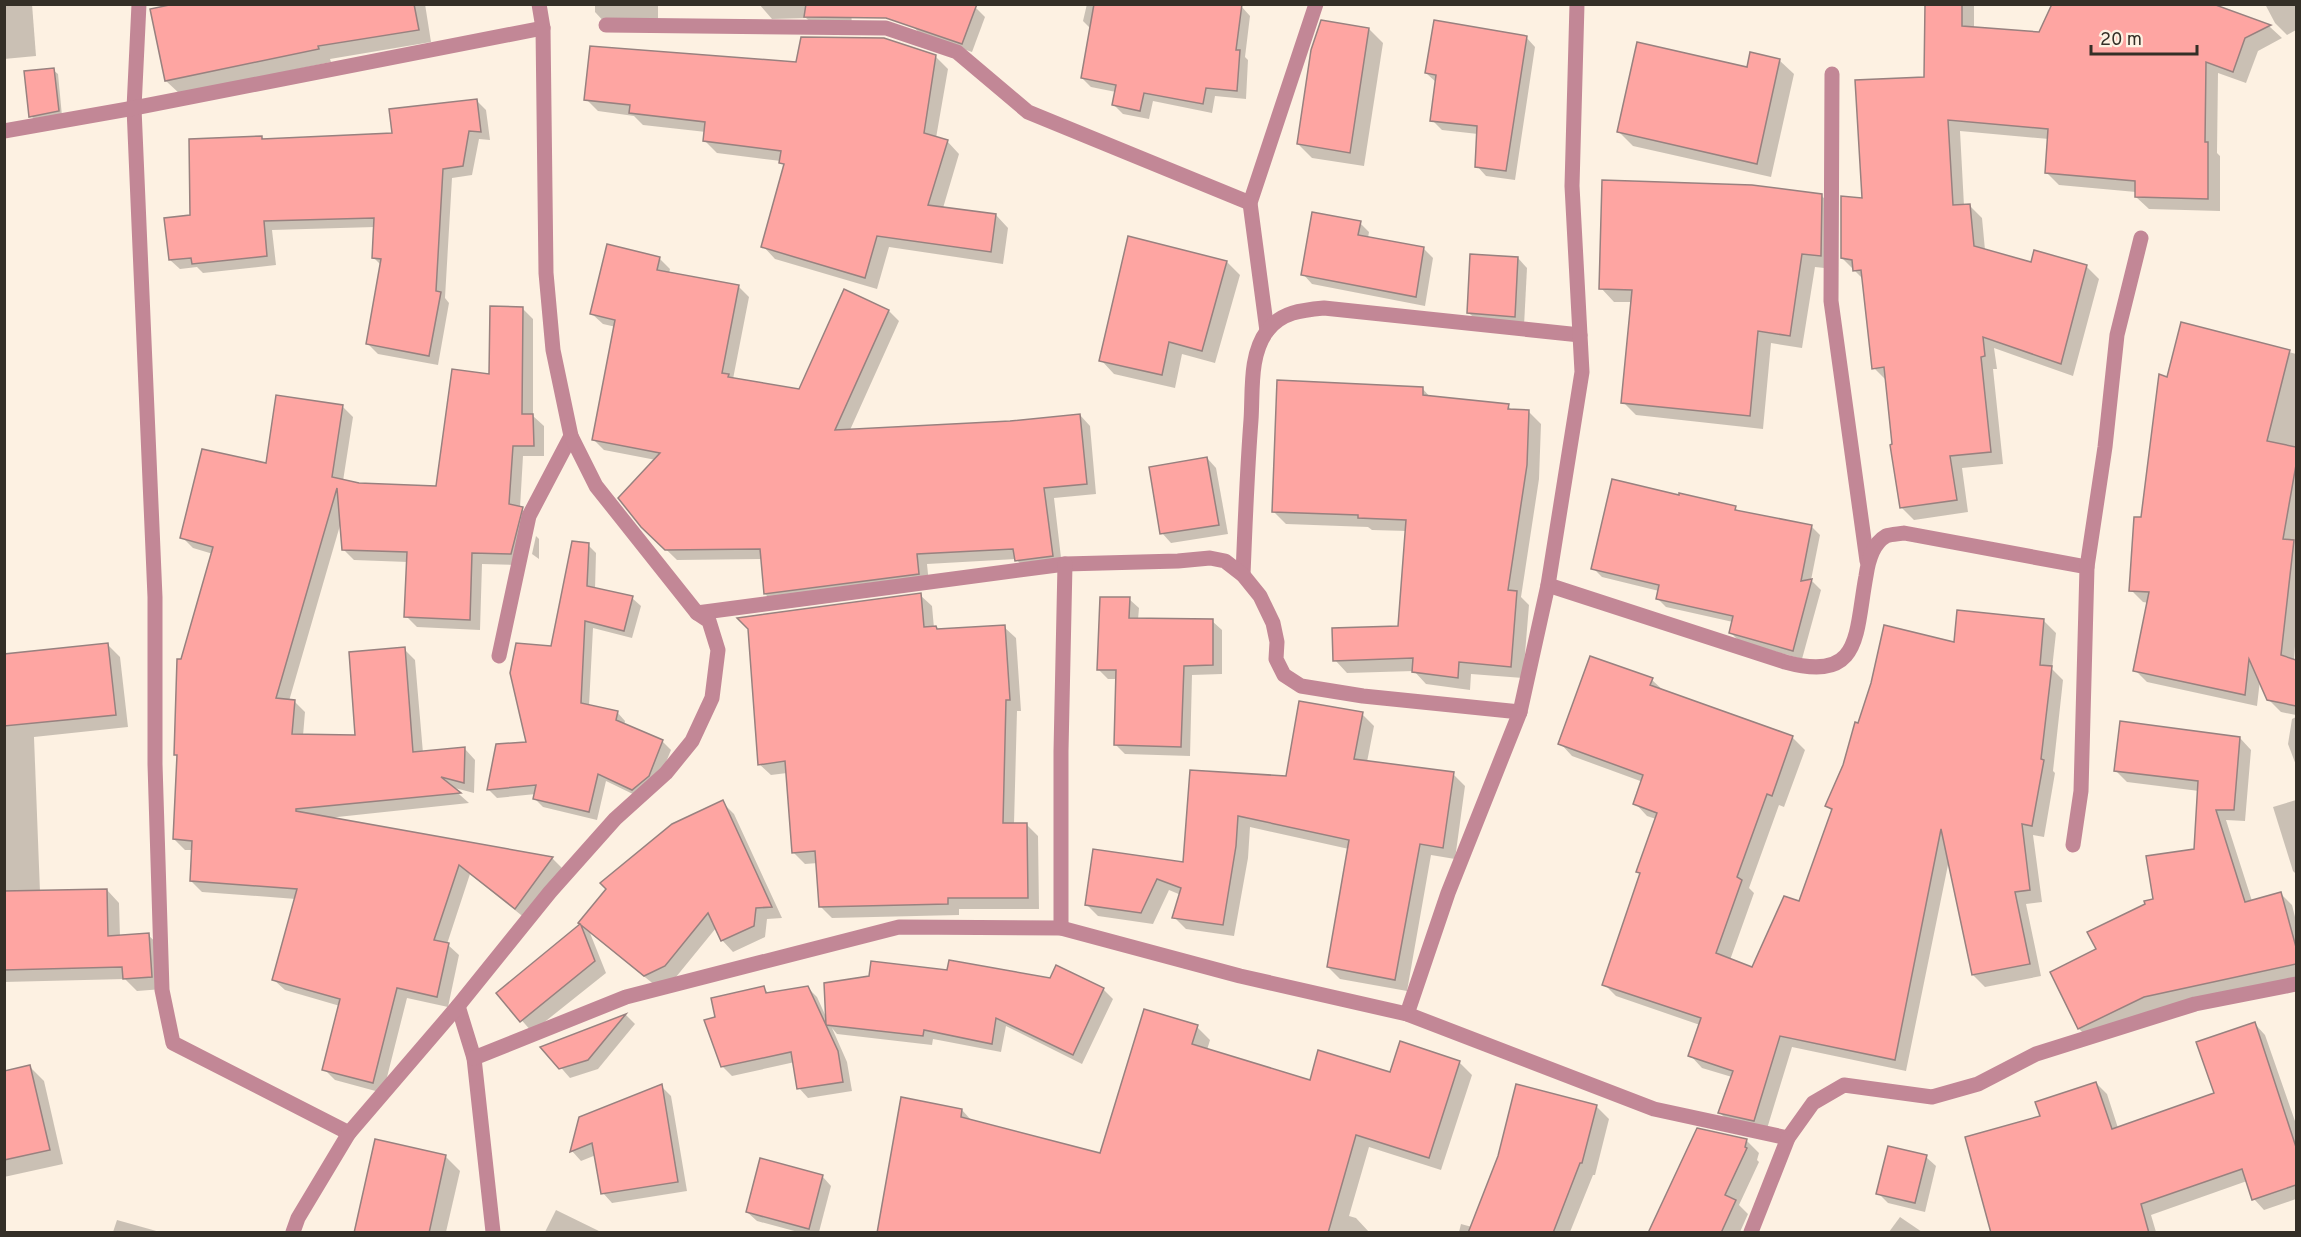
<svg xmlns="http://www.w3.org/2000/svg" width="2301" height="1237" viewBox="0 0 2301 1237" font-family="Overpass,sans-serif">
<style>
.shadow{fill:#0003}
.building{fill:#fea5a2;stroke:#98817f;stroke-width:1.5}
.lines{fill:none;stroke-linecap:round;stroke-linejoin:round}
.street{stroke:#c28796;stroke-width:15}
</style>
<rect width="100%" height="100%" fill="#fdf1e2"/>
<g class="shadow">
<polygon points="4,4 32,4 36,56 4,59"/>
<polygon points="181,4 425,4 431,42 330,59 331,62 180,94 166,81 151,11"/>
<polygon points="595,4 658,4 658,23 607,25 595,12"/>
<polygon points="759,4 851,4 852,30 818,29 806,18 772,19"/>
<polygon points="1087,4 1233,4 1241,6 1250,16 1245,57 1248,60 1246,99 1215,96 1212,113 1153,101 1149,119 1123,114 1114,105 1116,92 1091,87 1082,78 1091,29 1083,21"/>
<polygon points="1926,4 1974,4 1974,28 2102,39 2051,4 2208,4 2270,27 2282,38 2258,51 2246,83 2218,73 2217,153 2220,156 2220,211 2149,209 2136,197 2136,192 2059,185 2046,172 2049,139 1960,131 1964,206 1969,205 1982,218 1985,250 2032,264 2086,266 2099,279 2073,376 1994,348 1997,369 1993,369 2003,464 1962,468 1968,512 1914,520 1901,507 1887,381 1874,368 1863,279 1842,258 1863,200 1926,78"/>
<polygon points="2265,4 2296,4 2296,30 2287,35 2275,23"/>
<polygon points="975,7 985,17 972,52 922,35 912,26"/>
<polygon points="1369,29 1383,43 1364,166 1312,158 1298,144"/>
<polygon points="1526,37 1535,47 1515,180 1486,176 1477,166 1478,134 1442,130 1432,120 1437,83 1426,73"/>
<polygon points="936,57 948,69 936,138 947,141 959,154 943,208 996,215 1008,228 1003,264 889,247 877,289 775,259 763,246 785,167 781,161 717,153 705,141 706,132 643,125 634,116 598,111 586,99 798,63"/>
<polygon points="1779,60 1794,74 1771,177 1633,146 1618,131 1748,69"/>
<polygon points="53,70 58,74 62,116 35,120 31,116"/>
<polygon points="477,101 486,110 490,140 479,139 472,175 452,178 445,298 449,303 438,365 378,354 368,344 382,266 373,257 375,227 272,230 276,265 203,273 197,267 180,269 170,260 191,216 261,137 264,140 394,135"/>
<polygon points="1821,195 1834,209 1834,269 1815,267 1802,348 1771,343 1763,429 1636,415 1623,402 1633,302 1614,302 1601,288"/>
<polygon points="1360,223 1369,232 1368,238 1423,248 1433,258 1425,306 1312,284 1303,274"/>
<polygon points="659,258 670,269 669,273 738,286 749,297 733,379 800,391 889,311 899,321 850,430 1010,422 1080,415 1090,426 1096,494 1054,498 1062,566 1027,571 1016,559 927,564 929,584 776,604 765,594 762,559 677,560 642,526 656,460 604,450 593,439 616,327 603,324 592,314"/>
<polygon points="1518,258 1527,268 1524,326 1478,322 1469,313"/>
<polygon points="1227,262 1240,275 1215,363 1182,354 1175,388 1114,374 1101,360"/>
<polygon points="522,308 533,319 533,416 544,426 544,456 523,456 520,508 533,519 521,565 482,564 480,630 417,627 406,616 408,562 354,560 343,549 341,522 289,701 294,701 305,712 303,736 357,737 404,649 415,660 423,753 465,749 475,760 474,793 451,787 469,803 328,818 553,859 563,869 526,919 470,874 447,944 459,955 448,1007 407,998 383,1093 335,1080 324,1069 340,1006 285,990 274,980 296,899 202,892 191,881 193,850 185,850 174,839 178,758 175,754 182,661 213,554 193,548 182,537 267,465 342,406 353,417 343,481 359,485 437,487"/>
<polygon points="2183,324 2296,354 2296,633 2294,660 2296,661 2296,715 2281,712 2268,699 2260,680 2257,706 2147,682 2135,670 2149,603 2143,602 2131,590 2168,379"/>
<polygon points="1422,388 1431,398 1508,406 1513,411 1529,412 1541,424 1539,479 1521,597 1529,605 1523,678 1471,674 1470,690 1426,684 1414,671 1347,673 1335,660 1400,627 1407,531 1372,530 1368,527 1286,524 1274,512"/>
<polygon points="1207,458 1216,468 1228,534 1171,543 1162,533"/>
<polygon points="1735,508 1739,512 1811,526 1820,535 1811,580 1821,590 1802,659 1739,641 1730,632 1733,622 1666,607 1657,598 1659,591 1602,577 1593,568"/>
<polygon points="536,536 539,539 539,559 532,554"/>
<polygon points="588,545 596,553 595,590 632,598 641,606 632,638 593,628 589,706 617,712 625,721 624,726 663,742 671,750 657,784 641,798 606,781 597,820 543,807 535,799 536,794 497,798 489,790 528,743 552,648"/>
<polygon points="920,595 932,606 934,628 938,630 1004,627 1016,638 1021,711 1017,711 1014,824 1026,824 1038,836 1039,909 959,909 959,915 832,918 820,906 818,863 805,864 793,852 787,773 771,775 759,764"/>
<polygon points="1129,599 1139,608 1138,620 1212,621 1222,630 1222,674 1192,675 1190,756 1125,754 1116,745 1117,679 1108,679 1099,670"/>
<polygon points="2044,621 2056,633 2052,669 2063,680 2053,771 2055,773 2044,837 2033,835 2042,902 2026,904 2041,976 1985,987 1973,975 1949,860 1906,1071 1792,1047 1766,1132 1732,1125 1719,1112 1732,1077 1702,1068 1690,1055 1700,1025 1616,996 1604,984 1641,874 1638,872 1656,819 1647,816 1635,803 1643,782 1572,756 1560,743 1652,680 1664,691 1793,738 1805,750 1784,807 1779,805 1749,888 1754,893 1730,960 1753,969 1800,903 1833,812 1826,805 1859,725 1955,644"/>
<polygon points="108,645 120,657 128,727 34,737 40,892 107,890 119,903 120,937 148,935 161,947 163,989 137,991 125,979 4,982 4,655"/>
<polygon points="1362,714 1374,726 1367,762 1453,774 1465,786 1455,859 1431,855 1407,991 1340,979 1328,967 1349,849 1250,827 1248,858 1234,936 1186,929 1174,917 1181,895 1169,890 1153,924 1098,916 1086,904 1184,864 1191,771 1288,778"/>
<polygon points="2296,717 2296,765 2288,744 2292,719"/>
<polygon points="2240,738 2251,750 2245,821 2226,820 2252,901 2280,893 2292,905 2296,921 2296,977 2091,1040 2079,1029 2052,972 2098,950 2154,900 2195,850 2199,791 2127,782 2115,770"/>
<polygon points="2296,800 2296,874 2293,871 2273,807"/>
<polygon points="722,802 734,814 782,918 767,919 765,937 733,952 722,940 716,928 676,977 656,986 590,933 606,973 532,1032 498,993 582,924"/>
<polygon points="1057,967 1104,990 1113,999 1082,1064 1006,1026 1001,1052 933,1039 932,1045 837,1034 832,1028 847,1062 852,1091 808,1098 799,1088 795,1062 732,1076 722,1066 717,1018 764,988 769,994 808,988 817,997 827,1019 948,972 1051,980"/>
<polygon points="626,1015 635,1024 598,1069 570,1078 543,1047"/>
<polygon points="2255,1024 2265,1035 2296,1124 2296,1199 2264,1210 2254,1199 2247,1181 2151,1215 2156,1232 1992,1232 2042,1117 2096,1083 2107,1094 2118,1128 2216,1094"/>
<polygon points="1197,1027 1210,1040 1207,1050 1311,1082 1391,1073 1459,1062 1472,1075 1441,1170 1369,1147 1349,1216 1356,1218 1369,1232 878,1232 962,1110 972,1121 1101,1155"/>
<polygon points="30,1067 44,1081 63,1164 4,1177 4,1073"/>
<polygon points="661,1086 671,1096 687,1191 612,1203 603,1193 596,1155 581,1161 572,1151 580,1118"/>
<polygon points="1596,1106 1609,1119 1595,1175 1593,1175 1570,1232 1459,1232 1461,1224 1472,1227"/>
<polygon points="1747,1141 1759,1153 1757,1160 1759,1162 1739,1205 1748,1214 1740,1232 1650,1232"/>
<polygon points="446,1157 460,1171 446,1232 355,1232"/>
<polygon points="1926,1157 1936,1166 1925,1212 1888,1203 1878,1193"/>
<polygon points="822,1176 831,1186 819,1232 798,1232 757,1221 747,1212"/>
<polygon points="556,1210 601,1232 545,1232"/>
<polygon points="1900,1217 1922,1232 1889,1232"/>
<polygon points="117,1220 160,1232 113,1232"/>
</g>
<g class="building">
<polygon points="174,4 414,4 419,30 318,46 319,49 165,81 150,9"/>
<polygon points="806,4 977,4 962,44 886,18 804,17"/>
<polygon points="1094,4 1242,4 1236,50 1240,50 1237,91 1206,88 1203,104 1144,93 1140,111 1112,105 1116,85 1081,78"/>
<polygon points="1925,4 1962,4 1962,26 2039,32 2052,4 2213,4 2271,25 2245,38 2233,72 2206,62 2205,142 2208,142 2208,199 2135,197 2135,181 2045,173 2048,129 1948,120 1953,205 1970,204 1974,246 2031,262 2034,250 2087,265 2061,364 1983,337 1985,356 1981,357 1991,452 1950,456 1957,500 1900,508 1890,445 1892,444 1884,367 1872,369 1861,270 1853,271 1852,260 1841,258 1841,196 1862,198 1855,80 1924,77"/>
<polygon points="1321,20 1369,28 1350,153 1297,144 1311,50"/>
<polygon points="1434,20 1527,36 1506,171 1475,167 1477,126 1430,121 1436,75 1425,73"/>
<polygon points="801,37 884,38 936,55 924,133 948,140 928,205 996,214 991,252 877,236 865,278 761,247 784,164 779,163 781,151 703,141 705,122 629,113 630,105 584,100 590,46 796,62"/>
<polygon points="1637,42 1747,67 1750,52 1780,59 1757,164 1617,132"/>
<polygon points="54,68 59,111 29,117 24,71"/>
<polygon points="477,99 481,132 469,131 463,166 443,169 436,291 441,292 429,356 366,344 381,259 372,258 374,218 264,221 267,256 192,264 191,258 169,260 164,218 190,215 189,139 262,136 262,139 392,133 389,109"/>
<polygon points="1602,180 1752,185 1822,194 1821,256 1802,254 1790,336 1758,331 1750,416 1621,403 1632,290 1599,289"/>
<polygon points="1312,212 1361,221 1358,235 1424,247 1416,297 1301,275"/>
<polygon points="1128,236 1227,261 1202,351 1169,342 1162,375 1099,361"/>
<polygon points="607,244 660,257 657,270 739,285 722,373 729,374 728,377 799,389 844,289 889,310 835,430 1010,421 1080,414 1087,484 1044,488 1053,556 1015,561 1013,549 917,554 919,574 764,594 760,549 665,550 641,527 618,498 660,453 592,440 615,320 590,314"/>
<polygon points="1470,254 1518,257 1515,317 1467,313"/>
<polygon points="490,306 523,307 522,414 533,414 534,446 513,446 509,504 523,507 511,554 472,553 470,620 404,617 407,552 342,550 337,488 276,698 295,700 292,734 355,735 349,652 405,647 413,752 465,747 464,783 441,777 461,793 296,809 296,811 553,857 515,909 459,865 434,940 449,943 437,997 397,988 373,1083 322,1070 340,999 272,980 297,889 190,881 192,841 173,839 177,755 174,755 177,659 181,659 213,547 180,538 202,449 266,463 276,395 343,405 332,477 359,483 436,486 452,369 489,374"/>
<polygon points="2181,322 2290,350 2267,441 2296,447 2296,465 2283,539 2294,540 2281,655 2296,660 2296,706 2267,700 2249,659 2245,695 2133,671 2149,592 2129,591 2134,517 2141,517 2159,374 2167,377"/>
<polygon points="1277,380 1423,387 1423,395 1509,404 1508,409 1529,410 1527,465 1508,590 1517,591 1511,667 1459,662 1458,678 1412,672 1413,658 1333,661 1332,628 1398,626 1406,520 1358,518 1358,515 1272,512"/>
<polygon points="1207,457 1219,525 1160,534 1149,467"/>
<polygon points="1612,479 1679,495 1679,493 1736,506 1735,510 1812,525 1801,581 1812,579 1793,651 1729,633 1733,616 1656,599 1659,585 1591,569"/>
<polygon points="572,541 589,543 587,586 633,596 624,631 585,621 581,703 618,711 616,720 663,740 649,776 632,790 598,774 589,812 533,799 536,785 487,790 496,744 526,742 510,673 516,643 551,646"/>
<polygon points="921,593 924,627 936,626 937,629 1005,625 1010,700 1006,700 1003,823 1027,823 1028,898 948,898 948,904 819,907 815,851 792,853 785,761 758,765 748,629 737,618"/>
<polygon points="1100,597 1130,597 1129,618 1213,619 1213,665 1184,666 1181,747 1114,745 1116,670 1097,670"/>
<polygon points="1957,610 2044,619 2040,665 2052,666 2041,759 2044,760 2032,826 2022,824 2030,890 2015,892 2030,964 1972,975 1941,829 1895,1060 1780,1036 1754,1121 1718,1113 1733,1071 1688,1056 1701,1018 1602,985 1640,873 1636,872 1657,813 1633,804 1643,775 1558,744 1590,656 1653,678 1650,685 1793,736 1772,796 1767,794 1737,877 1742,880 1716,953 1752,967 1784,896 1799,901 1832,809 1825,806 1843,765 1855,722 1858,723 1871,683 1884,625 1954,642"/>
<polygon points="108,643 116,715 4,726 4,654"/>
<polygon points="1299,701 1363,712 1354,759 1454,772 1443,848 1420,844 1395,980 1327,967 1349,840 1238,816 1236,846 1223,925 1172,918 1181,888 1157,879 1141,913 1085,905 1093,849 1183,862 1190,770 1286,776"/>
<polygon points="2120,721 2240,737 2234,810 2216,810 2245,902 2281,892 2296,947 2296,964 2144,997 2078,1029 2050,972 2096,949 2087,932 2145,904 2144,901 2153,899 2146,856 2194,849 2198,781 2114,771"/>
<polygon points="723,800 772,907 756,908 754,926 721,941 708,913 665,966 644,976 581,925 595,961 520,1022 496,993 580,924 578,923 606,889 600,883 672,824"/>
<polygon points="107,889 108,936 149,933 152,977 123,979 122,967 4,970 4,891"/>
<polygon points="949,960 1050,978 1056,965 1104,988 1073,1055 996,1018 992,1044 924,1030 923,1036 826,1025 824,983 869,976 871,961 947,970"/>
<polygon points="764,986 766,993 808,986 838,1051 843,1082 797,1089 791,1052 721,1067 704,1020 715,1017 711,998"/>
<polygon points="1144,1009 1198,1025 1192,1044 1310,1080 1318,1050 1390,1072 1400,1041 1460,1061 1429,1158 1356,1135 1328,1233 877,1233 901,1097 962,1109 961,1117 1100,1153"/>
<polygon points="626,1014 588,1060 559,1069 540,1047"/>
<polygon points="2255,1022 2296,1147 2296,1185 2252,1200 2242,1169 2141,1204 2149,1233 1991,1233 1965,1137 2040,1116 2035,1102 2096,1082 2112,1129 2214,1093 2196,1042"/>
<polygon points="30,1065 50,1150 4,1160 4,1071"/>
<polygon points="662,1084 678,1182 601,1194 592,1143 570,1152 579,1117"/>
<polygon points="1516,1084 1597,1105 1582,1163 1580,1163 1553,1233 1468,1233 1498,1156"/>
<polygon points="1697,1128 1747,1139 1745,1147 1747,1148 1725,1195 1736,1200 1721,1233 1648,1233"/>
<polygon points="375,1139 446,1155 429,1233 354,1233"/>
<polygon points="1888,1146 1927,1155 1915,1203 1876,1194"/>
<polygon points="760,1158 823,1175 809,1229 746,1212"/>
</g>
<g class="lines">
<g class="street">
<polyline points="139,4 134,108 155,597 155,764 162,990 173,1043 349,1133"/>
<polyline points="606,25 886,28 957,52 1028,112 1250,203"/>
<polyline points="1832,74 1831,301 1867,561"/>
<polyline points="4,131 134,108 543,28"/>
<polyline points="1267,331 1250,203 1316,4"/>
<path d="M1243 575C1245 524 1247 472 1251 420 1253 392 1249 355 1267 331 1281 312 1302 310 1324 308L1580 335"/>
<path d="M1548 585 1785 662C1862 683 1855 635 1866 576 1868 562 1872 544 1886 536 1891 534 1899 534 1904 533L2087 567"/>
<polyline points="697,613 1065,564 1178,561 1210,558 1225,561 1243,575 1260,596 1273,623 1277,642 1276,659 1284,675 1301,686 1363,696 1520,712"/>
<polyline points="499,656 529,516 571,436"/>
<polyline points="2073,845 2081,791 2087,567 2105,447 2117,335 2141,238"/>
<polyline points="1061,928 1061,751 1065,564"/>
<polyline points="458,1006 474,1058 493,1232"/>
<polyline points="1407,1014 1448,893 1520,712 1548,585 1582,372 1572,186 1577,4"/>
<polyline points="474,1058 626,997 899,927 1061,928 1240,976 1407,1014 1654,1109 1788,1138"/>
<polyline points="293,1232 298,1218 349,1133 458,1006 550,892 615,819 666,773 692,741 712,698 718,650 709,621 697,613 596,486 571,436 553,350 546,273 543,28 539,4"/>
<polyline points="1751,1232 1788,1138 1813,1103 1844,1085 1932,1097 1978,1084 2036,1054 2195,1004 2296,984"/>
</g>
</g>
<rect width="2301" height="1237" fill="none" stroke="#342f27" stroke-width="12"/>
<path d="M2091 45v9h106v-9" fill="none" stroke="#342f27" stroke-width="3"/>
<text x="2100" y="45" font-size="18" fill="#342f27" stroke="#fdf1e2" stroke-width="4.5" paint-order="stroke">20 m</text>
</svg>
